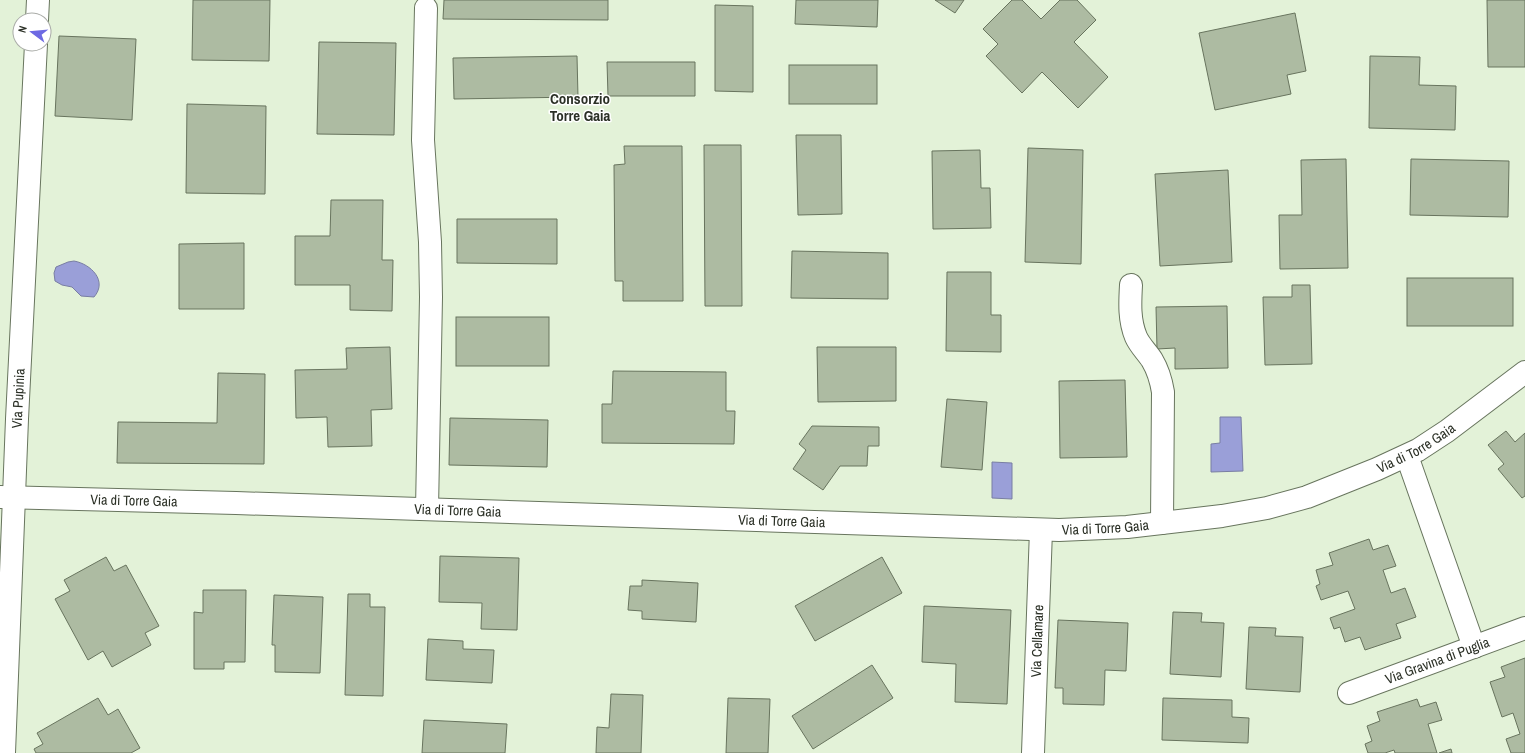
<svg xmlns="http://www.w3.org/2000/svg" width="1525" height="753" viewBox="0 0 1525 753" font-family="'Archivo Narrow',sans-serif">
<style>
.water{fill:#9a9fd8;stroke:#797ea3}
.building{fill:#adbba2;stroke:#68745e}
.lines{fill:none;stroke-linecap:round;stroke-linejoin:round}
.minor-casing{stroke:#68755e;stroke-width:24}
.minor{stroke:#fff;stroke-width:22}
.labels{text-anchor:middle;dominant-baseline:central;stroke-width:3;stroke-linejoin:round;paint-order:stroke}
.street-label{font-size:14px;fill:#2b3026;stroke:#fff}
.neighbourhood-label{font-size:15px;font-weight:bold;fill:#2b3026;stroke:#fff}
</style>
<rect width="100%" height="100%" fill="#e3f2d8"/>
<g class="water">
<path d="M74 261C91 264 108 281 94 297L81 296 72 287 62 285 55 281 54 273 56 267 68 262Z"/>
<polygon points="1220,417 1241,417 1243,471 1211,472 1211,444 1220,443"/>
<polygon points="992,462 1012,463 1012,499 992,498"/>
</g>
<g class="building">
<polygon points="193,0 270,0 269,61 192,60"/>
<polygon points="444,0 608,0 608,20 443,19"/>
<polygon points="796,0 878,0 877,27 795,24"/>
<polygon points="935,0 964,0 955,13"/>
<polygon points="1012,0 1022,0 1041,19 1060,0 1077,0 1096,20 1074,42 1108,77 1078,108 1042,72 1022,93 986,56 998,44 983,29"/>
<polygon points="1487,0 1525,0 1525,67 1488,67"/>
<polygon points="715,5 753,6 753,92 715,91"/>
<polygon points="1295,13 1306,71 1287,75 1291,94 1215,110 1199,33"/>
<polygon points="59,36 136,39 132,120 55,116"/>
<polygon points="319,42 396,43 394,135 317,134"/>
<polygon points="577,56 578,97 454,99 453,58"/>
<polygon points="1370,56 1420,57 1419,85 1456,86 1455,130 1369,128"/>
<polygon points="607,62 695,62 695,96 608,96"/>
<rect x="789" y="65" width="88" height="39"/>
<polygon points="187,104 266,106 265,194 186,193"/>
<polygon points="796,135 841,135 842,214 798,215"/>
<polygon points="704,145 741,145 742,306 705,306"/>
<polygon points="624,146 682,146 683,301 623,301 623,281 615,281 614,165 625,164"/>
<polygon points="1028,148 1083,150 1081,264 1025,262"/>
<polygon points="980,150 981,188 990,188 991,228 933,229 932,151"/>
<polygon points="1346,159 1348,268 1280,269 1279,215 1302,215 1301,160"/>
<polygon points="1411,159 1509,161 1508,217 1410,215"/>
<polygon points="1228,170 1232,262 1160,266 1155,174"/>
<polygon points="331,200 383,200 382,260 393,260 392,311 350,310 350,285 295,285 295,236 330,236"/>
<polygon points="457,219 557,219 557,264 457,263"/>
<polygon points="244,243 244,309 179,309 179,244"/>
<polygon points="792,251 888,253 888,299 791,298"/>
<polygon points="947,272 991,272 991,315 1001,315 1001,352 946,351"/>
<rect x="1407" y="278" width="106" height="48"/>
<polygon points="1292,285 1310,285 1312,364 1265,365 1263,297 1292,297"/>
<polygon points="1227,306 1228,368 1175,369 1175,348 1157,349 1156,307"/>
<rect x="456" y="317" width="93" height="49"/>
<polygon points="390,347 392,409 371,410 372,446 328,447 327,417 296,418 295,370 347,369 346,348"/>
<polygon points="817,347 896,347 896,401 818,402"/>
<polygon points="613,371 726,372 726,411 735,411 734,444 602,443 602,404 612,404"/>
<polygon points="218,373 265,374 264,464 117,463 118,422 217,423"/>
<polygon points="1125,380 1127,457 1060,458 1059,381"/>
<polygon points="947,399 987,402 982,470 941,467"/>
<polygon points="450,418 548,420 547,467 449,465"/>
<polygon points="812,426 879,427 879,446 868,446 867,466 840,466 823,490 793,469 806,450 799,444"/>
<polygon points="1506,431 1515,442 1525,433 1525,496 1522,498 1498,469 1504,464 1488,445"/>
<polygon points="1369,539 1373,550 1388,545 1396,566 1383,570 1391,593 1405,588 1416,617 1396,624 1401,638 1365,650 1360,637 1345,642 1340,627 1334,629 1330,618 1355,609 1348,591 1321,600 1316,586 1320,584 1316,570 1333,565 1329,553"/>
<polygon points="440,556 519,558 517,630 481,629 482,603 439,602"/>
<polygon points="106,557 114,571 126,565 159,626 145,633 151,645 112,667 103,651 88,660 55,599 70,591 64,580"/>
<polygon points="882,557 902,593 815,641 795,606"/>
<polygon points="642,580 698,583 696,622 642,619 642,611 628,610 630,586 642,586"/>
<polygon points="203,590 246,590 245,662 224,662 224,669 194,669 194,612 203,613"/>
<polygon points="348,594 370,594 370,607 385,607 383,696 345,695"/>
<polygon points="274,595 323,597 320,673 275,672 275,645 272,645"/>
<polygon points="924,606 1011,610 1007,704 955,702 956,664 922,662"/>
<polygon points="1173,612 1202,613 1201,622 1224,623 1221,677 1170,674"/>
<polygon points="1058,620 1128,623 1126,671 1105,670 1104,705 1063,704 1063,688 1055,688"/>
<polygon points="1249,627 1276,628 1275,636 1303,637 1300,692 1246,689"/>
<polygon points="428,639 463,641 463,649 494,650 492,683 426,680"/>
<polygon points="1525,658 1525,753 1511,753 1506,739 1520,734 1513,713 1502,717 1490,682 1505,677 1501,667"/>
<polygon points="872,665 893,698 813,749 792,716"/>
<polygon points="611,694 643,695 641,753 596,753 597,727 609,728"/>
<polygon points="98,698 108,715 118,709 140,748 131,753 36,753 34,749 43,744 37,733"/>
<polygon points="728,698 770,699 768,753 726,753"/>
<polygon points="1163,698 1232,700 1232,717 1249,718 1248,743 1162,740"/>
<polygon points="1417,699 1420,707 1436,702 1442,720 1428,724 1437,753 1395,753 1394,750 1385,753 1368,753 1365,744 1372,741 1367,726 1380,721 1377,712"/>
<polygon points="424,720 507,724 505,753 422,753"/>
<polygon points="1451,749 1452,753 1439,753"/>
</g>
<g class="lines">
<defs>
<g id="minor">
<polyline points="426,8 423,140 430,242 431,297 427,509"/>
<polyline points="37,20 38,0"/>
<path d="M1131 285C1130 303 1129 320 1136 337 1140 346 1147 352 1152 360 1158 370 1161 380 1163 392L1162 523"/>
<polyline points="1407,456 1474,647"/>
<path id="s1" d="M0 497 236 503 1059 530 1127 527 1222 516 1267 508 1307 497 1377 469 1418 450 1447 431 1525 372"/>
<path id="s2" d="M1349 693 1525 628"/>
<path id="s3" d="M4 753 17 419 36 44"/>
<path id="s4" d="M1033 753 1041 530"/>
</g>
</defs>
<use href="#minor" class="minor-casing"/>
<use href="#minor" class="minor"/>
</g>
<g class="labels">
<g class="street-label">
<text stroke="none"><textPath href="#s3" startOffset="355">Via Pupinia</textPath></text>
<text stroke="none"><textPath href="#s1" startOffset="1430">Via di Torre Gaia</textPath></text>
<text stroke="none"><textPath href="#s1" startOffset="134">Via di Torre Gaia</textPath></text>
<text stroke="none"><textPath href="#s1" startOffset="458">Via di Torre Gaia</textPath></text>
<text stroke="none"><textPath href="#s1" startOffset="782">Via di Torre Gaia</textPath></text>
<text stroke="none"><textPath href="#s1" startOffset="1106">Via di Torre Gaia</textPath></text>
<text stroke="none"><textPath href="#s4" startOffset="112">Via Cellamare</textPath></text>
<text stroke="none"><textPath href="#s2" startOffset="94">Via Gravina di Puglia</textPath></text>
</g>
<g class="neighbourhood-label">
<text x="580" y="98">Consorzio<tspan x="580" dy="17">Torre Gaia</tspan></text>
</g>
</g>
<g transform="translate(32 32) rotate(286)"><circle r="19" fill="#ffffff" stroke="#aaaca8"/>
<path d="M0-3L7 15L0 10L-7 15Z" fill="#6d69e3"/>
<text y="-6" font-size="11" font-weight="bold" text-anchor="middle" fill="#2b3026">N</text>
</g>
</svg>
